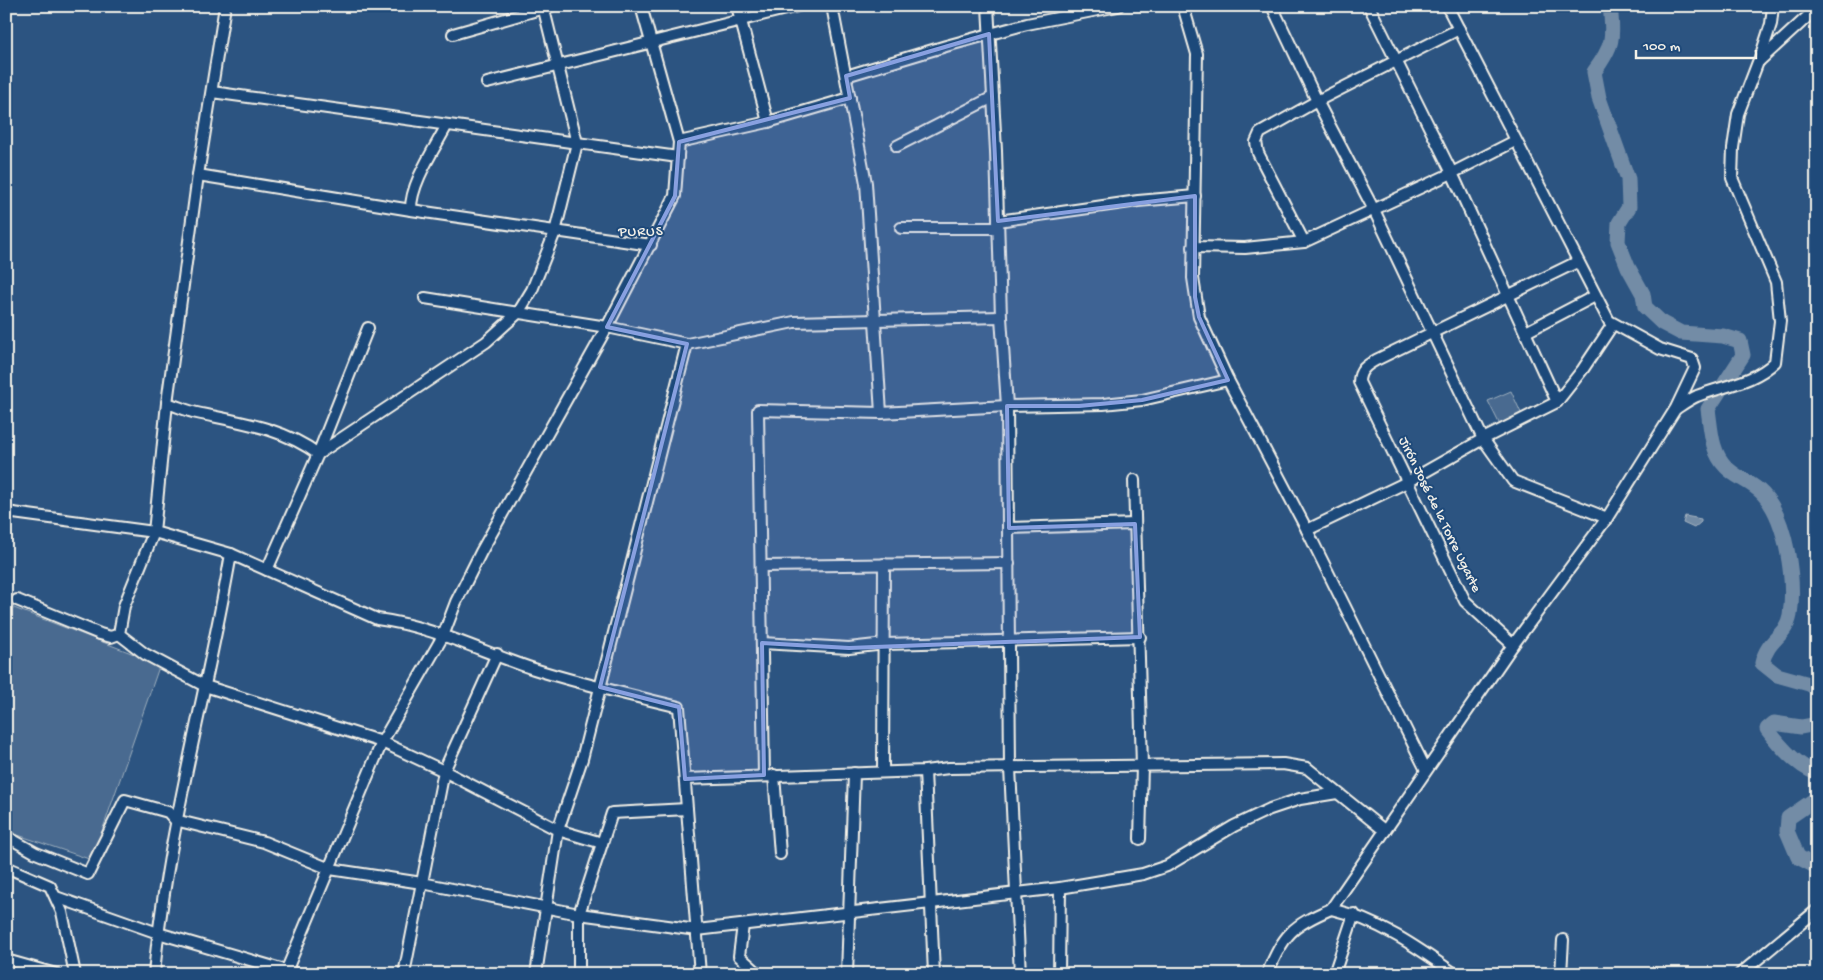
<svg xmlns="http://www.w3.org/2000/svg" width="1823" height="980" viewBox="0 0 1823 980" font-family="'Gochi Hand',sans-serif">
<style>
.green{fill:#496b90;stroke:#9eaebc}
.water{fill:#738ca6;stroke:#a7b4c0}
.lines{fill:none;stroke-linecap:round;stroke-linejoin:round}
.river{stroke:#738ca6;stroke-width:15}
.minor-casing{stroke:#f4f1e8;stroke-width:14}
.minor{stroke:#1f4a7a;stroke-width:10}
.marked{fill:#88a0e0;fill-opacity:0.2;stroke:#88a0e0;stroke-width:4;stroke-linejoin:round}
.labels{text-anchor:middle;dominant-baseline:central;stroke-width:4;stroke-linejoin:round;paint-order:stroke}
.street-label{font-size:14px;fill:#f4f1e8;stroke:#1f4a7a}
.neighbourhood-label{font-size:15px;letter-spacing:1px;fill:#f4f1e8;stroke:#1f4a7a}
</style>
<rect width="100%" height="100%" fill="#2c5481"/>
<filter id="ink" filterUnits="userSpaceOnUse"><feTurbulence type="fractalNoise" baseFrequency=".02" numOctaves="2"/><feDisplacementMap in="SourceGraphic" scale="10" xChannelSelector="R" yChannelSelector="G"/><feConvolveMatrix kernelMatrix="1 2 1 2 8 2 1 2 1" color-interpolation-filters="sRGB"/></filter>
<g filter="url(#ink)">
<g class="green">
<polygon points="1511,391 1522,415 1500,425 1488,401"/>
<polygon points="6,605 160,664 92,860 6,831"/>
</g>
<polygon class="water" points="1685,516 1701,519 1701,522 1694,528 1683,523"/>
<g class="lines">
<g class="river">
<path d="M1610 6C1614 39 1613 46 1594 72L1599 98 1628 179 1629 207 1619 223 1618 242 1628 267 1643 294 1645 307 1662 323 1681 333 1723 336 1740 341 1743 355 1708 409C1711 429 1711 452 1726 467 1736 478 1752 482 1763 494 1787 520 1795 581 1790 615 1786 637 1768 638 1762 663L1777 675 1809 684 1817 689"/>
<path d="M1817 724 1801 727 1774 723 1767 729C1779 745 1798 767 1817 773"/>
<polyline points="1817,798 1788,818 1787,831 1798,857 1817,867"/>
</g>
<defs>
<g id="minor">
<polyline points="225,6 198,175 167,403 154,532 124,606 119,634 145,654 205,686 382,742 444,771 558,830 602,843"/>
<polyline points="737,6 768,122"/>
<polyline points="832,6 866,183 881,413 1007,406 1103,404 1142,400 1228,380"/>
<polyline points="988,6 996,151 1001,317 1007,406 1010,768 1020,974"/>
<polyline points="1183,6 1197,54 1193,278 1199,317 1228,380 1307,530 1426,770"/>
<polyline points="1272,6 1317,101 1374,210 1483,439 1513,481 1607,518"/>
<polyline points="453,34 551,6"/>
<polyline points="1759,61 1771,24 1773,6"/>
<polyline points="846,76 946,46 1027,24 1118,6"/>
<polyline points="487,83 798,6"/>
<polyline points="212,92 678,157"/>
<polyline points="679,142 768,122 850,98"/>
<polyline points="897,146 993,97"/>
<polyline points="198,175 411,210 651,245"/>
<path d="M411 210C410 184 435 148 447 125"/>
<polyline points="998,221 1138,201 1195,196"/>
<polyline points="901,228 998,228"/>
<polyline points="1304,242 1258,153 1256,142 1260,133 1317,101 1459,29"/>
<polyline points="1193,247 1245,248 1304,242 1452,173 1515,141"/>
<polyline points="425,298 607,327 687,344 794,322 1001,317"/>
<polyline points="1526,332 1595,296"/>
<polyline points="1557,402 1583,369 1613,324"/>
<path d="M167 403C177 406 187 411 197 413 239 422 284 428 318 454L368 328"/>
<path d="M1677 408C1683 404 1690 399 1697 396 1725 385 1753 383 1775 362L1780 321 1776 282 1732 178 1733 148 1738 114 1758 62 1817 8"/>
<polyline points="1134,480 1142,766 1140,839"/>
<path d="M6 512 154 532 231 554 377 619C432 626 482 652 534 669 581 684 630 695 679 707L700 974"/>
<polyline points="1009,528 1135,524"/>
<polyline points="1307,530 1407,482 1483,439 1557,402 1452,173 1369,6"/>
<polyline points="761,566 1009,563"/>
<polyline points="267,570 318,454 486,342 518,313 532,290 555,232 577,143 543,6"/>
<polyline points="17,600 100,634 111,637 119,634"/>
<polyline points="762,643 849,648 885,644 1140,637"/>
<path d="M1513 645 1465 601 1359 382C1359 370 1367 365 1376 360L1577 262"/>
<polyline points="925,771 934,974"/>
<polyline points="883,772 884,564"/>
<polyline points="764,775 758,410 881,413"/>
<polyline points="774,775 780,854"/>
<polyline points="685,779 925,771 949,768 1283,764 1307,768 1385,831"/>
<polyline points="6,836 36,853 88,874 125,800 168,812 175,820 264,842 330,869 422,883 579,914 697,930 1060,888 1143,874 1167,866 1234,826 1270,809 1300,799 1337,793"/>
<polyline points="6,867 50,886 62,912 75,974"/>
<polyline points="56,897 158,933 298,974"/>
<path d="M1331 909C1378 920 1417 947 1455 974"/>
<polyline points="743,925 739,956 759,974"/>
<polyline points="6,960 56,974"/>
<path d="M154 974C167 831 207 694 231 554"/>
<polyline points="285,974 382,742 443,636 456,602 481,552 607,327 675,196 679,142 641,6"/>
<polyline points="404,974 444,771 497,654"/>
<polyline points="536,974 558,830 582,759 687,344"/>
<polyline points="579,974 579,914 612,813 687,809"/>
<polyline points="847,974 854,773"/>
<polyline points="1059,974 1060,888"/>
<path d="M1267 974C1284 934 1291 926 1331 909L1513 645 1607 518 1676 408 1695 368 1692 359 1660 349 1609 321 1447 6"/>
<polyline points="1334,974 1354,914"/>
<polyline points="1561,974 1563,940"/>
<polyline points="1740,974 1817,910"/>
</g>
</defs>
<use href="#minor" class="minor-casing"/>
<use href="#minor" class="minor"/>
</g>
</g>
<path class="marked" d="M989 34 998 221 1195 196V297L1199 317 1228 380 1142 400 1079 406H1007L1009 528 1135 524 1140 637 849 648 762 643 764 775 685 779 679 707 600 687 687 344 607 327 675 196 679 142 850 98 846 76Z"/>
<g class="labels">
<g class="street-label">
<text transform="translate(1439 515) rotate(64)">Jirón José de la Torre Ugarte</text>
</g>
<g class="neighbourhood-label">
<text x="641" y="232">PURUS</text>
</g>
</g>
<rect width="1823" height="980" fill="none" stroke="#1f4a7a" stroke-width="25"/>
<rect x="12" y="12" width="1798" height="955" fill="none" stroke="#f4f1e8" stroke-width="2" filter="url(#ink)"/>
<path d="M1636 50v8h120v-8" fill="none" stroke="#f4f1e8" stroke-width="2.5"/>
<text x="1643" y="50" font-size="15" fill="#f4f1e8" stroke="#1f4a7a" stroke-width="4" paint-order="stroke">100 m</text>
</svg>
